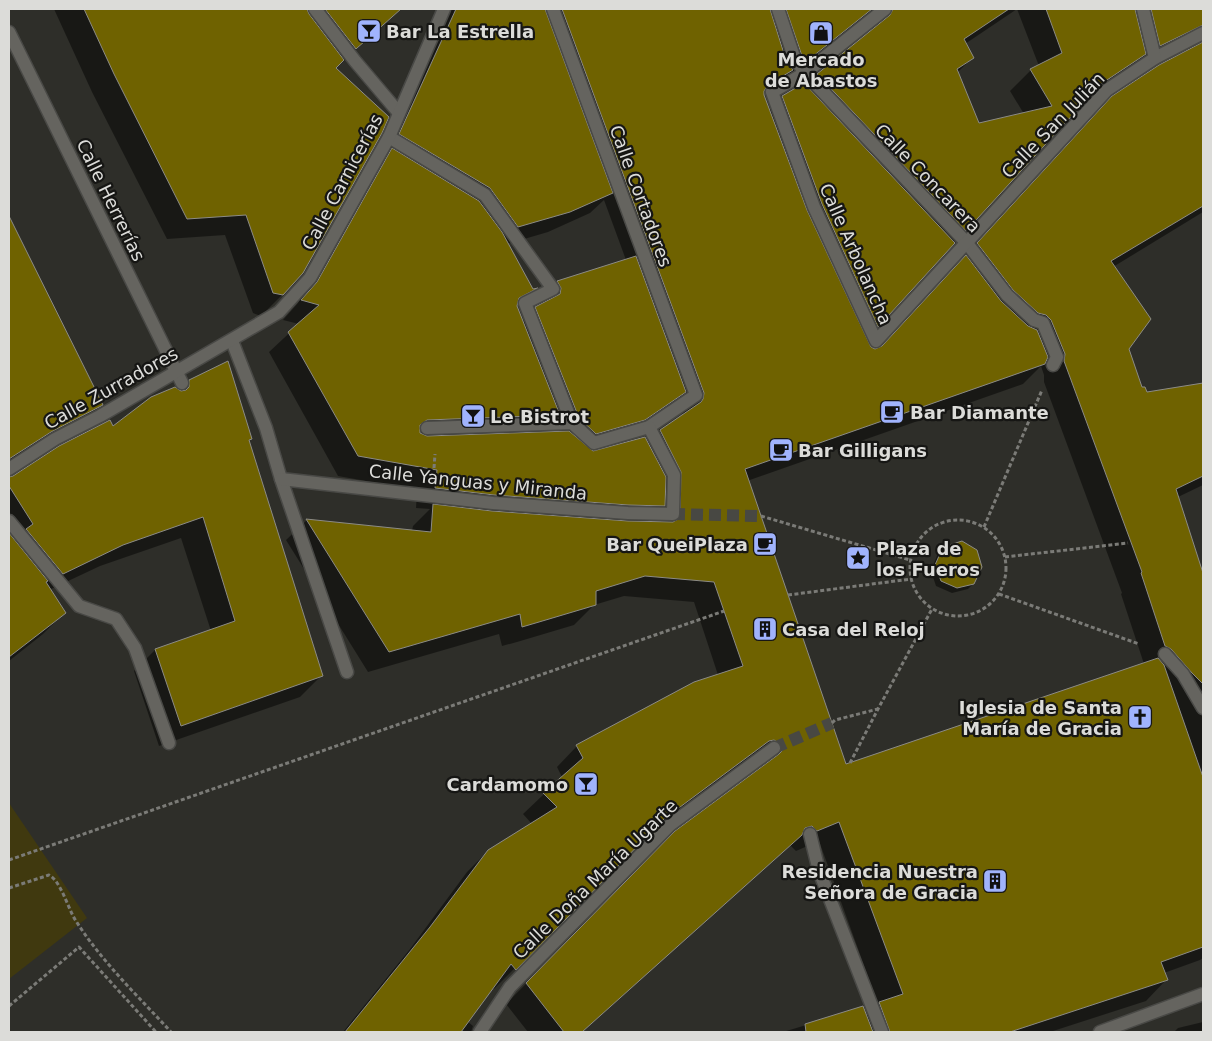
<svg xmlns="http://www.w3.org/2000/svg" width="1212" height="1041" viewBox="0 0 1212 1041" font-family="'DejaVu Sans',sans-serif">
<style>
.green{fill:#40390f}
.shadow{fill:#0007;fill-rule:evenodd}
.building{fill:#6f6200;stroke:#8c8b86}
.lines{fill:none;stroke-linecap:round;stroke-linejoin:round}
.street-tunnel{stroke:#484843;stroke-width:12;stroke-dasharray:12 6;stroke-linecap:butt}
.street-casing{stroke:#494946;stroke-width:15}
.path{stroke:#7b7b77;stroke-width:3;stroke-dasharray:4 2.5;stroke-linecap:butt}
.street{stroke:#65645f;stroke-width:12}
.labels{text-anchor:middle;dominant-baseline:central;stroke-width:4.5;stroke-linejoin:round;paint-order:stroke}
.poi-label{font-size:18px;font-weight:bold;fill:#dcdcd9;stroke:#161614;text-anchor:start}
.street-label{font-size:18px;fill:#dcdcd9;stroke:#161614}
</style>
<rect width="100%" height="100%" fill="#2e2e29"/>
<polygon class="green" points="9,803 87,918 9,979"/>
<g class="shadow">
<polygon points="54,9 401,9 335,69 282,295 261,316 253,313 225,235 167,239 92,92"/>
<path d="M446 9H732L763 84 779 79 763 95 769 111 783 97 805 87 818 75 873 30 870 24 786 81 781 74 757 20 768 9H1203V212L1113 267 1128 348 1141 388 1146 393 1203 384V485L1178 497 1202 572 1203 571V958L1200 960 1164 973 1166 980 1146 1001 1050 1032H783L863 1008 866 1016 878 1004 819 841 796 851 791 846 788 847 582 1032H528L506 1004 676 832 761 769 760 764 751 760 643 839 494 989 492 987 467 1021 473 1026 471 1032H343L410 949 467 872 488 851 532 824 523 814 562 777 557 767 577 746 718 675 694 602 624 596 594 605 574 625 517 642 502 646 499 634 368 672 286 540 307 520 412 531 413 526 430 509 416 508 417 490 338 476 269 352 299 324 283 320 298 303 372 170ZM1017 9 1039 66 1031 70 1010 91 1024 114 978 125 957 73 973 57 965 44ZM1183 45 1190 50 1092 119 880 349 875 350 868 346 865 338 1083 102 1123 75 1138 60 1140 66ZM604 200 626 260 558 282 539 302 541 305 522 322 517 307 533 290 507 244 548 232 590 213ZM1041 366 1044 375V382L1122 593 1121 594 1144 664 846 766 747 481 1023 384ZM678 398 683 415 660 431 647 444 592 452 589 449 625 439 665 411ZM553 421 558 433H540ZM622 504H646V507L622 506ZM662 507 661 522H647Z"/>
<polygon points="9,218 101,405 80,426 9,466"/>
<polygon points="190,381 250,439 248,441 321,676 300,697 159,746 134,671 155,650 211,631 181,538 100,566 49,590 64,613 43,634 9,661 9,477 14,477 112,428 180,392"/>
<polygon points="944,548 973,584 968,589 952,593 936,586 931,571 938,553"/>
<polygon points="1203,1022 1203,1032 1174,1032 1178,1028"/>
</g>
<g class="building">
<polygon points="84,9 307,9 309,14 344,60 336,68 389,117 382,133 303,273 283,295 273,293 246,215 187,219 114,74"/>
<polygon points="325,9 401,9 356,49"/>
<polygon points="456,9 545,9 613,193 570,212 518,227 490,188 399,134"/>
<polygon points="562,9 770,9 786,60 793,70 768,85 764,91 764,95 807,210 871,347 875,349 882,346 966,255 1001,301 1028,326 1037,330 1048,357 1045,364 745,469 846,764 1158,658 1164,665 1203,777 1203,947 1161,962 1168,980 1010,1032 890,1032 879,1002 903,994 839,822 817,831 812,826 805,828 802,835 582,1032 564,1032 526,983 675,831 779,754 782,751 781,744 774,740 769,741 664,819 516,970 511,964 461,1032 345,1032 430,927 488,850 557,807 543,793 583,758 576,745 694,682 743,666 714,582 645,576 596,591 596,605 539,622 522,627 520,614 389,652 306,519 431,532 433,504 492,511 628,521 673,522 680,518 681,472 660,430 701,402 703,399 704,393"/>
<polygon points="786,9 872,9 807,61 801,53"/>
<polygon points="893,9 1009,9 964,39 974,58 957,69 979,123 1052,106 1030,69 1062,53 1046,9 1135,9 1146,54 1101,84 966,231 817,74 890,15"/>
<polygon points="1151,9 1203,9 1203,25 1160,46"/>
<polygon points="1203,42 1203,206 1111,261 1151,319 1129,349 1142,387 1145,387 1147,392 1203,383 1203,476 1176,489 1203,573 1203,684 1192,673 1171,649 1165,646 1141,573 1142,572 1064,361 1065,354 1051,320 1046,315 1038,313 1013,290 977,243 1112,96 1159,65"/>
<polygon points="804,83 955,243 878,327 822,204 782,96"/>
<polygon points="392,148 479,201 502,232 533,289 538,288 519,298 517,306 560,415 427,420 420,425 420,433 427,436 569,431 593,451 645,437 666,477 665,506 628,505 494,495 435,488 437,470 358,456 288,332 319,305 301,300 317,282"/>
<polygon points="9,216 103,405 51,432 9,459"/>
<polygon points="636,256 686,392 645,420 596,434 579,418 535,307 560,294 561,288 557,281"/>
<polygon points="228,361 252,439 249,440 323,676 181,726 155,649 235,621 203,517 123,545 63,574 26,529 33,524 9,486 9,477 13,476 59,446 110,420 113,426 151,397 175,387 181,391 186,390 189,387 189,380"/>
<polygon points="9,533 48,581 46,582 66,613 9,657"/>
<polygon points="962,541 977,550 982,567 974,584 957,588 941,581 935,565 943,547"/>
<polygon points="863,1006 873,1032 806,1032 805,1024"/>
</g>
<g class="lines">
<g class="street-tunnel">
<polyline points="673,514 761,516"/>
<polyline points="774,748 832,723"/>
</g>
<defs>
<g id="street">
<polyline points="315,9 355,61 399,113"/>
<polyline points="778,9 794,57 805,73 966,242 1007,295 1034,320 1043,323 1057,357 1053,365"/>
<polyline points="885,9 805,73 772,92 814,207 876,341 1107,90 1155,58 1203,33"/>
<polyline points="1143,9 1155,58"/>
<polyline points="9,32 182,383"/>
<polyline points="389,137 485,195 553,289 525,303 572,423"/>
<polyline points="232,341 266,428 281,479 347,672"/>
<polyline points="427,428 572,423 594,443 649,427 696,395 553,9"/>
<polyline points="9,469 55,439 100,416 279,312 310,278 389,137 444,9"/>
<polyline points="281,479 493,503 628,513 673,514 674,475 649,427"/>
<polyline points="9,521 79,606 116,619 135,648 169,743"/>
<polyline points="1165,654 1183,674 1203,708"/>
<polyline points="810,834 819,871 882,1032"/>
<polyline points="480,1032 510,987 670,825 774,748"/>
<polyline points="1100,1032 1203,994"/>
</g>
</defs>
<use href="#street" class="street-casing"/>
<g class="path">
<polyline points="434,468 435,454"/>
<polyline points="761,516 910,560"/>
<circle cx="958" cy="568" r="48"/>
<polyline points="984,527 1042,390"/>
<polyline points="1005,557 1128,543"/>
<polyline points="999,594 1139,644"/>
<polyline points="788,595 911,579"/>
<polyline points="832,723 835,720 878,709"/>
<polyline points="850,763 878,709 932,609"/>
<polyline points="9,860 724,611"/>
<path d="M9 888 49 875C61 881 68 909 76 921 102 962 138 996 171 1032"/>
<polyline points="9,1006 79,947 156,1032"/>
</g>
<use href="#street" class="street"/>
</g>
<defs>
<symbol id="bar-square" viewBox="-11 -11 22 22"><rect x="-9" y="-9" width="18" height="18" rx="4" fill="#a0b3fd" stroke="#161614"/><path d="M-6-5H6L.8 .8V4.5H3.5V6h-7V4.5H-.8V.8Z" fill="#111"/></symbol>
<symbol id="shop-square" viewBox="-11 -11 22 22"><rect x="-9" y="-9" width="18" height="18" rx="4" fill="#a0b3fd" stroke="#161614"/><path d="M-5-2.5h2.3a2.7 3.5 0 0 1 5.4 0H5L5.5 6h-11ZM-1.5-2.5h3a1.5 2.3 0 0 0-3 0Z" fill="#111"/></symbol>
<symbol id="cafe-square" viewBox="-11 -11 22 22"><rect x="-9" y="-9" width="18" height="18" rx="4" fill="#a0b3fd" stroke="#161614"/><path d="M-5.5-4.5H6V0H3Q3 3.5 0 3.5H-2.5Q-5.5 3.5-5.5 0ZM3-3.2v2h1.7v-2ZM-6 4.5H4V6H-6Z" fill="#111"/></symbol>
<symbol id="sight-square" viewBox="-11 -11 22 22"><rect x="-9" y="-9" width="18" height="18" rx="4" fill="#a0b3fd" stroke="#161614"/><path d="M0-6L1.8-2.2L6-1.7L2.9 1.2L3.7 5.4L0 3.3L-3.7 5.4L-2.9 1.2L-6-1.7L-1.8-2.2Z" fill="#111"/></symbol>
<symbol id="building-square" viewBox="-11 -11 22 22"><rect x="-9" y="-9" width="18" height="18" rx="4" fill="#a0b3fd" stroke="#161614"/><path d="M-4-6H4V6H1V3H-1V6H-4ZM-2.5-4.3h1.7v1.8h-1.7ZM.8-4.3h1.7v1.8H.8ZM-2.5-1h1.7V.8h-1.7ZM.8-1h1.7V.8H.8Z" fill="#111"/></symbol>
<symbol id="church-square" viewBox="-11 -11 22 22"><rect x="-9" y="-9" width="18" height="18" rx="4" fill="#a0b3fd" stroke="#161614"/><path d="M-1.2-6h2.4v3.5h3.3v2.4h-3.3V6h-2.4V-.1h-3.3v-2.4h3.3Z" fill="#111"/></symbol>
</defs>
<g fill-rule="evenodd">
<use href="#bar-square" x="355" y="17" width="28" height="28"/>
<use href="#shop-square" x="807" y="19" width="28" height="28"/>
<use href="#cafe-square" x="878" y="398" width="28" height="28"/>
<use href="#bar-square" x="459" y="402" width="28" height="28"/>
<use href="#cafe-square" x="767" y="436" width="28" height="28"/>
<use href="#cafe-square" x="751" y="530" width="28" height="28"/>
<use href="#sight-square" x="844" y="544" width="28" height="28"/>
<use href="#building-square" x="751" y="615" width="28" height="28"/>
<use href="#church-square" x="1126" y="703" width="28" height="28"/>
<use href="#bar-square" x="572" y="770" width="28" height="28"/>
<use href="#building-square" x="981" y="867" width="28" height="28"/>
</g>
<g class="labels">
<g class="poi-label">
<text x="386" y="31">Bar La Estrella</text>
<text x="821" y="59" text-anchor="middle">Mercado<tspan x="821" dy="21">de Abastos</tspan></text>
<text x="910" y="412">Bar Diamante</text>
<text x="490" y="416">Le Bistrot</text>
<text x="798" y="450">Bar Gilligans</text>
<text x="748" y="544" text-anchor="end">Bar QueiPlaza</text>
<text x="876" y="548">Plaza de<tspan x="876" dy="21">los Fueros</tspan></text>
<text x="782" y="629">Casa del Reloj</text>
<text x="1122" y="707" text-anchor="end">Iglesia de Santa<tspan x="1122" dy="21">María de Gracia</tspan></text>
<text x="568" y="784" text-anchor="end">Cardamomo</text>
<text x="978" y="871" text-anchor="end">Residencia Nuestra<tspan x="978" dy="21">Señora de Gracia</tspan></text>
</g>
<g class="street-label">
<text transform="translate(1053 125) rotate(-46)">Calle San Julián</text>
<text transform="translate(928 178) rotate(46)">Calle Concarera</text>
<text transform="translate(342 182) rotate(-62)">Calle Carnicerías</text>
<text transform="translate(641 196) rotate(70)">Calle Cortadores</text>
<text transform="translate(111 200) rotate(64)">Calle Herrerías</text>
<text transform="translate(856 254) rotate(66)">Calle Arbolancha</text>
<text transform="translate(111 388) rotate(-29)">Calle Zurradores</text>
<text transform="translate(478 482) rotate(6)">Calle Yanguas y Miranda</text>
<text transform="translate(595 879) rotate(-44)">Calle Doña María Ugarte</text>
</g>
</g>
<rect width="1212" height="1041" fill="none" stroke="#dcdcd9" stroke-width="20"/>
</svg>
